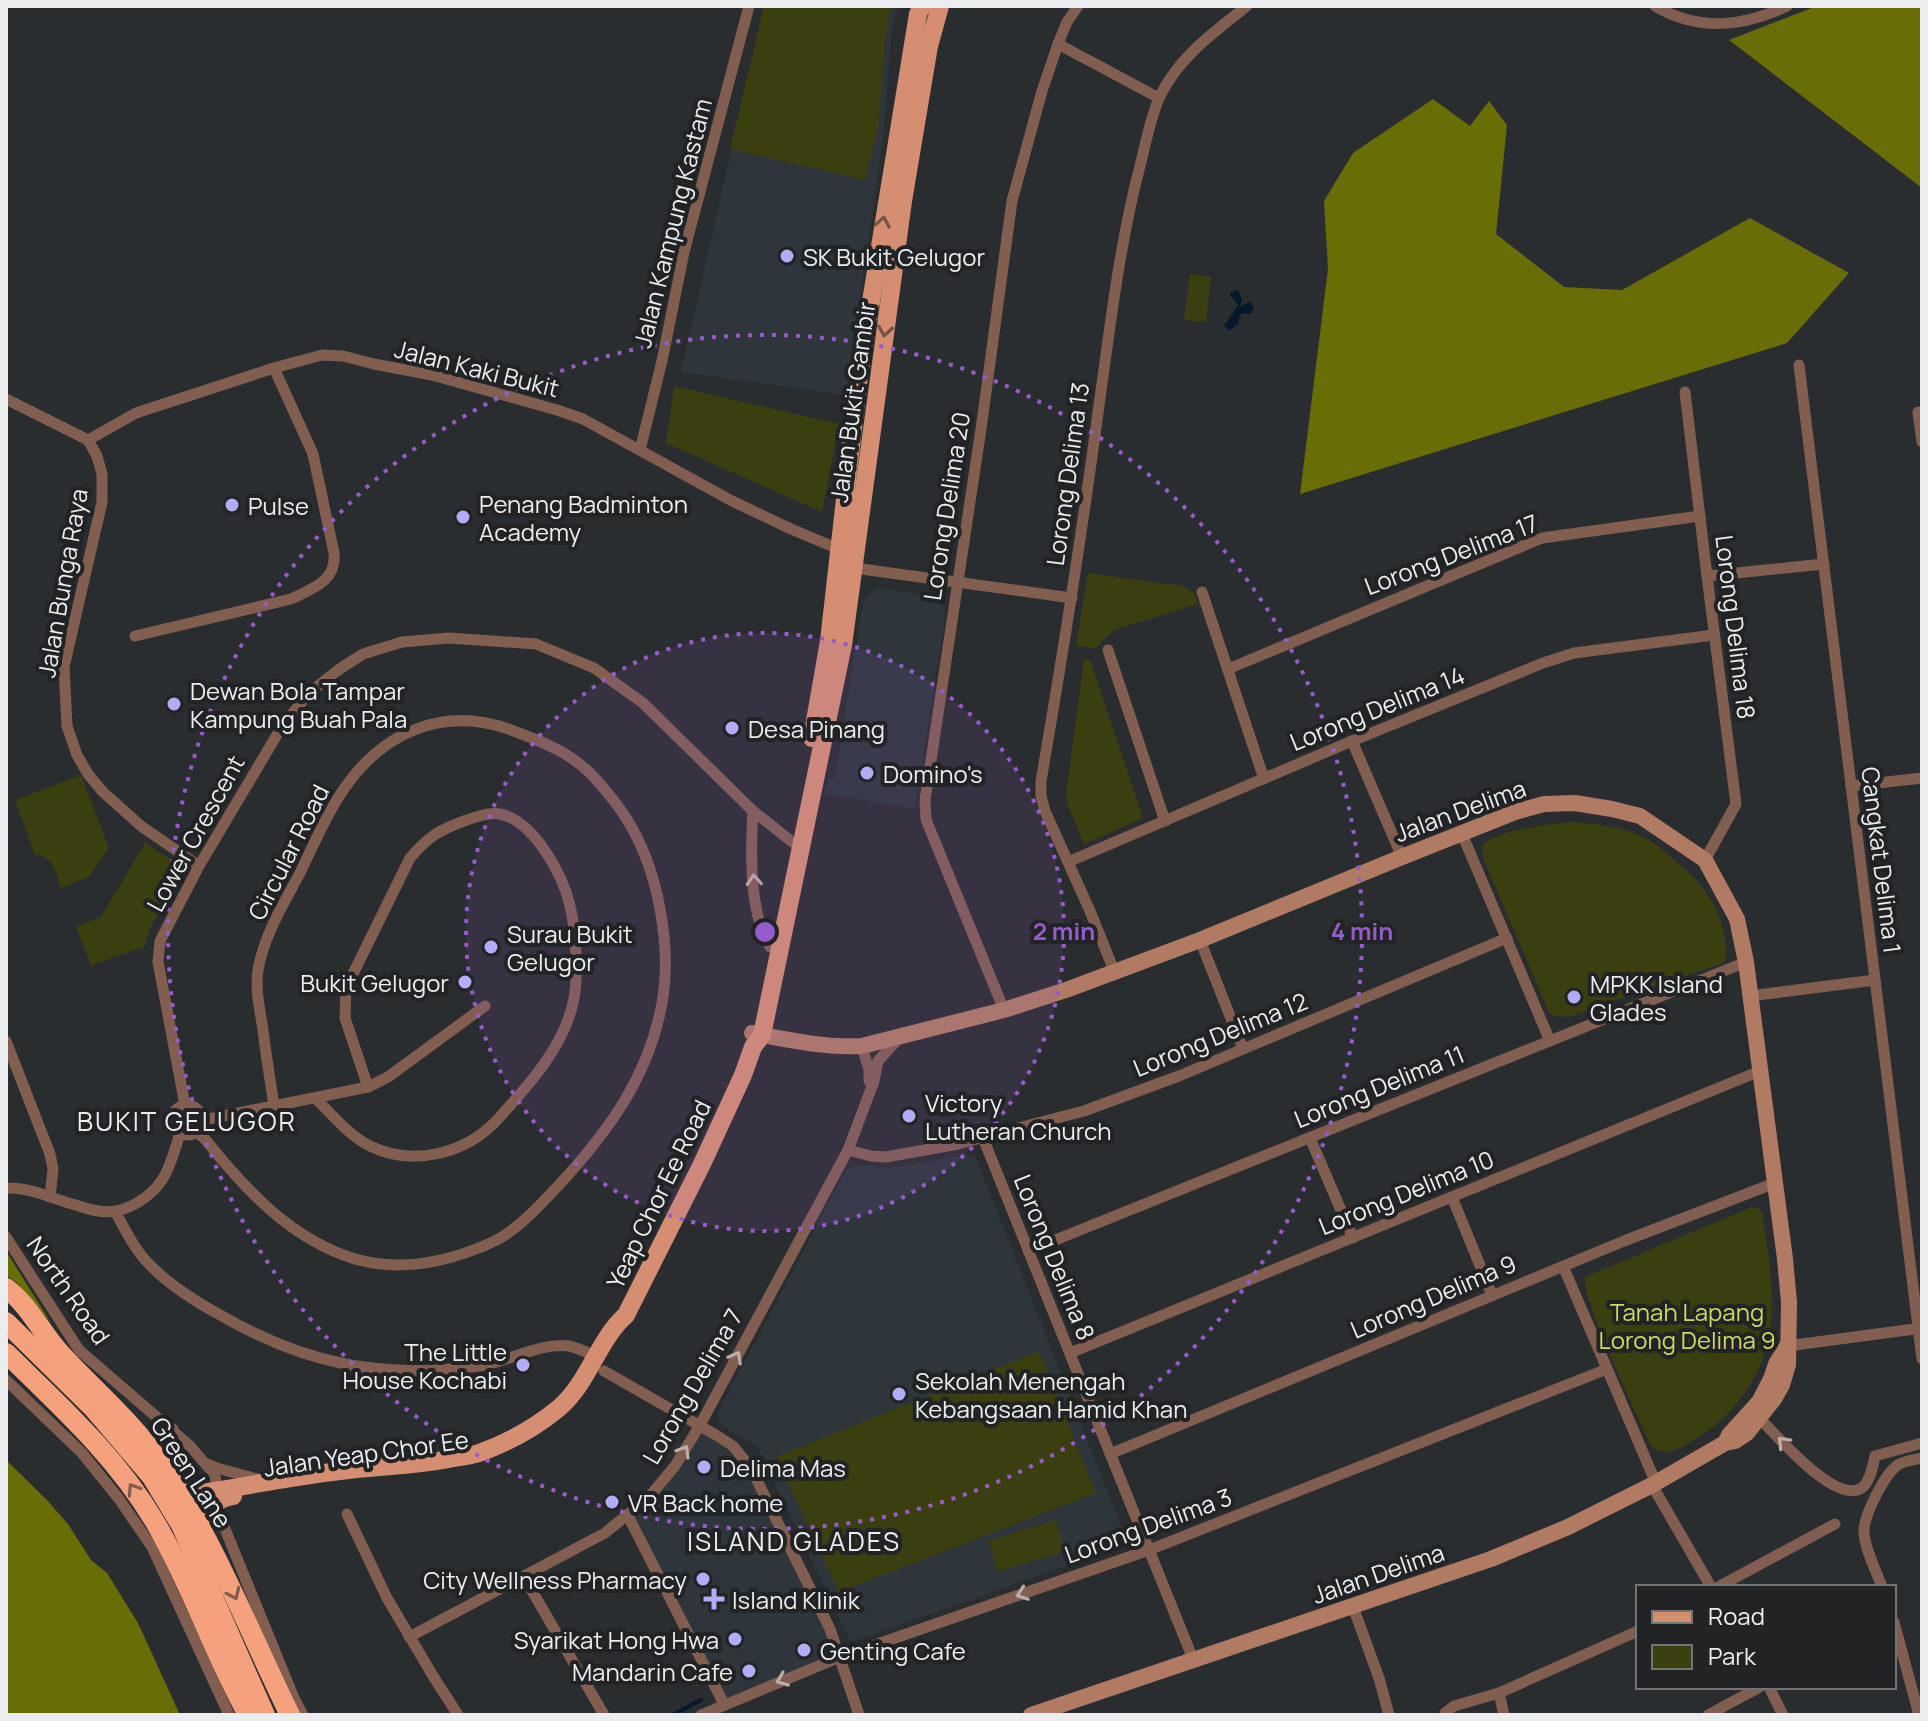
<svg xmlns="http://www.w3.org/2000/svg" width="1928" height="1721" viewBox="0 0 1928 1721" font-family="Manrope,sans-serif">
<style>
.built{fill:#2e363c}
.green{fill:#3b3f10}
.forest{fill:#686d06}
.water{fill:#041a2c}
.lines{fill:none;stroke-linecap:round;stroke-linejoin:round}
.stream{stroke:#041a2c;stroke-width:4}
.street{stroke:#815e50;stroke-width:11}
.secondary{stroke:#b07a63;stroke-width:16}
.primary{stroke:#d58e71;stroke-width:18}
.highway{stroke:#f6a17e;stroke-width:20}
.oneway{stroke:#725347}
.oneway2{stroke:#bbada7}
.oneway3{stroke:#815c4d}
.ring{fill:none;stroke:#975ccb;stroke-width:4;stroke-dasharray:4 8}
.poi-dot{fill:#b3adf9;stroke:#212325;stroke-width:3}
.labels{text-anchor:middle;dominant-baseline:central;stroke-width:8;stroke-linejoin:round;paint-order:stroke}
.street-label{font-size:24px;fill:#ebedee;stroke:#212325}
.poi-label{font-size:24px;fill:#ebedee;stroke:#212325;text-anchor:start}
.park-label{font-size:24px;fill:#d0d963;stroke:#212325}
.neighbourhood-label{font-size:26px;letter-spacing:2px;fill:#ebedee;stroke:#212325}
.centre{fill:#975ccb;stroke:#212325;stroke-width:4}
.ring-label{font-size:24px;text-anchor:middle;font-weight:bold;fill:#975ccb;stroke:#212325;stroke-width:8;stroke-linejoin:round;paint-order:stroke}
</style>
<rect width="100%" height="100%" fill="#2a2d2f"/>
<g class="built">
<polygon points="764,6 898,6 892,28 883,139 846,395 681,372"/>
<polygon points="877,588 935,597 946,613 915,809 824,793 828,779 835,779 863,601"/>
<polygon points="969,1155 974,1157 977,1160 1127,1541 1123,1546 854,1641 848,1637 757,1446 722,1426 718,1419 718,1413 845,1172 849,1168 860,1165 890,1168"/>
<polygon points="700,1425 716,1435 751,1468 840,1657 724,1704 628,1516 649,1497"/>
</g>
<g class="green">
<polygon points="764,6 891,6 885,40 878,128 865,180 730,149"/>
<polygon points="1190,274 1211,277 1206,322 1184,320"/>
<polygon points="674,386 839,424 822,512 666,443"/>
<polygon points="1088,573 1183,586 1195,594 1198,604 1114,630 1096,648 1076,646"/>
<polygon points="1084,659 1090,660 1143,818 1084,844 1067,803 1066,795"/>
<path d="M81 775 109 848 89 877 61 888C56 873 54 856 35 855L15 800Z"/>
<path d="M1570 822C1594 824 1621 826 1643 837 1654 842 1664 851 1673 859 1698 880 1718 900 1724 934 1726 945 1729 953 1723 963L1568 1017 1555 1016 1549 1012 1483 858C1482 853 1481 850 1484 845 1495 830 1552 824 1570 822Z"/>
<polygon points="145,843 178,864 181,869 180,879 151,926 144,947 91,965 76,927 101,917"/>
<path d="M1756 1207 1762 1212C1772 1279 1785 1340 1741 1398 1728 1415 1714 1428 1695 1439 1680 1448 1666 1459 1651 1446 1639 1418 1581 1298 1585 1277L1750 1208Z"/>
<polygon points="1039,1351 1096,1493 839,1592 776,1457"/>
<polygon points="1056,1520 1065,1551 998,1572 988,1541"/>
</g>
<g class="forest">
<polygon points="1817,6 1922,6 1922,188 1729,40"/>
<polygon points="1433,99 1470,126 1489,101 1507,125 1496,234 1564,287 1622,290 1750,218 1849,273 1787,343 1300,494 1328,269 1324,201 1353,153"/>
<polygon points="6,1251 51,1323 18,1284 6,1275"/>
<polygon points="6,1460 46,1499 68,1524 91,1560 107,1573 138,1623 180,1715 6,1715"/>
</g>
<path class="water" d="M1237 290 1239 292 1242 300 1240 306 1250 302 1254 308 1250 314 1242 313 1239 318V323L1229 331 1224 325C1231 317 1232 313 1238 305L1230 295V293Z"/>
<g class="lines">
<polyline class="stream" points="673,1715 701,1700"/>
<g class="street">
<path d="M1655 6C1699 32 1743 27 1787 6"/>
<polyline points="1058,44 1159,98"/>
<polyline points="1799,365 1922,1359"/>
<polyline points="1685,392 1707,576 1736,804 1705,860"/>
<polyline points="6,399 88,440 97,456 102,474 102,502 64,667 67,726 77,755 88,774 103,792 141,826 199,866"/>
<polyline points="1918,412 1922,442"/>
<polyline points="88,440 136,413 274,368 322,355 343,356 374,364 432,375 557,410 583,419 732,501 791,529 841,550"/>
<polyline points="640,450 662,361 684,252 749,6"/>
<polyline points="854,568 1072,598"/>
<polyline points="1707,576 1824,564"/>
<polyline points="1202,592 1264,779"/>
<path d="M135 636 291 599C312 589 337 581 334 553L313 454 274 368"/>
<polyline points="1108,650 1165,821"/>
<polyline points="1228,669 1542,538 1700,516"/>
<polyline points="1352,741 1402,857"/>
<polyline points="1851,786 1922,778"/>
<path d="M753 811C751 843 750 881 757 912 759 924 765 936 770 947"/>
<polyline points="1462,834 1550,1041"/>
<polyline points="1068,862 1352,741 1543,663 1574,653 1714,635"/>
<polyline points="1200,940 1243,1049"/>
<path d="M1115 973 1090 911 1045 811 1041 796V781C1063 654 1083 526 1100 398 1111 320 1120 242 1140 166 1146 143 1150 118 1160 96 1179 57 1214 32 1247 6"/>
<polyline points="1750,996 1875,980"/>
<polyline points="1004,1010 929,827 926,819 925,800 981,429 1012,201 1042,91 1058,44 1067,22 1078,6"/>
<polyline points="6,1041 50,1154 53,1169 50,1197"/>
<polyline points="862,1046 869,1070 869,1081"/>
<path d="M315 1098C332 1114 349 1136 370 1146 413 1167 466 1154 498 1119 528 1086 563 1048 573 1003 579 979 576 931 570 906 563 875 534 821 500 814 489 812 475 817 464 821 439 830 428 837 410 858L346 988 345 1018 368 1087"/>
<circle cx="187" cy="1120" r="15"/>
<polyline points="185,1105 158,962 160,941 199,866 281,728 308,694 338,670 363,654 402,642 449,638 536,644 594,668 643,703 753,811 791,841 801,846"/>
<polyline points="203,1120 368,1087 388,1077 485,1006"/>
<path d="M196 1132 204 1138C245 1189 290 1239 355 1259 397 1271 442 1263 481 1247 488 1244 496 1241 502 1237 523 1224 541 1204 558 1186 609 1131 651 1074 663 997 671 945 658 874 632 828 621 808 606 790 591 774 570 753 545 743 519 733 445 702 379 732 338 798 323 822 312 848 300 873 284 903 264 935 258 970 255 990 260 1010 263 1030 266 1055 270 1080 274 1105"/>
<polyline points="983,1138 1193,1659"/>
<polyline points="1310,1138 1353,1238"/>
<polyline points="848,1150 871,1156 886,1157 958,1144 1084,1111 1179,1076 1507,938"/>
<path d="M6 1188C31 1187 55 1200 79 1206 90 1210 105 1213 116 1211 136 1207 156 1192 165 1175 172 1161 176 1147 180 1133"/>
<polyline points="1452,1197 1492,1295"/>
<path d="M115 1211C125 1230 136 1252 152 1267 171 1286 198 1303 222 1316 307 1365 382 1379 480 1366 507 1362 542 1342 569 1346 579 1348 588 1353 597 1357"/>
<polyline points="6,1237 79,1350 190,1446 215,1475 217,1491"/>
<polyline points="1028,1251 1746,962"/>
<polyline points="1563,1266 1656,1483"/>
<polyline points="1787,1346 1922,1328"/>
<polyline points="1070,1353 1760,1071"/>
<polyline points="604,1371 716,1435 733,1446 751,1468 830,1629 859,1715"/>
<polyline points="6,1380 82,1453 119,1499 152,1547 229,1715"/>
<path d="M1760 1419C1777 1435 1839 1510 1864 1486 1871 1478 1873 1466 1875 1456L1922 1443"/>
<polyline points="1110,1454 1624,1241 1775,1183"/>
<polyline points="205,1463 217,1468 261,1480"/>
<polyline points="164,1468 172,1442 173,1429"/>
<polyline points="1652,1485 1711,1587"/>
<polyline points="347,1514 387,1598 433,1676 458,1715"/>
<polyline points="628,1516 724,1704"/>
<polyline points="221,1519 294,1698 303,1715"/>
<polyline points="524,1577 604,1715"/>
<polyline points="1718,1587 1835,1524"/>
<path d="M1882 1587C1876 1570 1865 1550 1864 1532 1863 1517 1885 1473 1898 1465 1904 1461 1914 1460 1922 1458"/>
<polyline points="1353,1607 1379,1678 1389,1715"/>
<polyline points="1894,1622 1919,1715"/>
<polyline points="409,1637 605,1533 649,1497 675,1466 700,1425 848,1150 874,1081 878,1061 899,1038"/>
<polyline points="1769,1687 1783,1715"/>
<polyline points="1499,1693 1504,1715"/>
<polyline points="1445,1713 1454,1706 1499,1693 1638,1631"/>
<polyline points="701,1715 840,1657 1149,1550 1607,1369"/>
<polyline points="1708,1715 1760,1687"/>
</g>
<g class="secondary">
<path d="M752 1033C788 1040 826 1048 862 1046L1004 1010 1066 990 1200 940 1402 857 1515 812 1544 804 1575 803 1612 809 1640 816 1705 860 1737 919 1746 962 1785 1259 1789 1302 1788 1365 1782 1385 1774 1399 1747 1433 1735 1441 1725 1443 1652 1485 1568 1527 1491 1559 1031 1715"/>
<polyline points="1726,1441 1729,1435 1759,1402 1771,1379 1776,1364 1787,1346"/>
</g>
<g class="primary">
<polyline points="812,738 829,641 859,375 918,14 922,6"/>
<path d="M178 1490 191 1493 208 1492C252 1485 296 1476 340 1471 377 1466 414 1466 449 1459 459 1457 470 1456 479 1453 507 1443 536 1427 559 1408 590 1381 597 1341 626 1315L702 1164 743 1075 753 1047 762 1035 843 645 903 201 929 46 940 6"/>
<path d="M199 1524C207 1508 214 1500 233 1496"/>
</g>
<g class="highway">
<path d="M6 1288C29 1305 41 1332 60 1353 89 1385 122 1412 148 1446 210 1527 245 1624 290 1715"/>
<polyline points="6,1322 94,1409 152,1477 181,1525 265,1715"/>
<path d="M6 1353C60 1406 116 1456 155 1522 191 1584 213 1652 248 1715"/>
</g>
</g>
<defs><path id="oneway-chevron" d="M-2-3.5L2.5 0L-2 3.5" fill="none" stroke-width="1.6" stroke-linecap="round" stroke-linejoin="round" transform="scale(2)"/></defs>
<g class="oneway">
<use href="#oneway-chevron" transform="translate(883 222) rotate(-80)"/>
<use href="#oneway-chevron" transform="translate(885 331) rotate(98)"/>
</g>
<g class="oneway2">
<use href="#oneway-chevron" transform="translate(754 880) rotate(-94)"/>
<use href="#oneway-chevron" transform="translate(736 1357) rotate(-62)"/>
<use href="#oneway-chevron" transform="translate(1783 1442) rotate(-134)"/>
<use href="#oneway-chevron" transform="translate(684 1451) rotate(-59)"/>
<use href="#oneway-chevron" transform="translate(1022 1594) rotate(161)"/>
<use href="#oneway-chevron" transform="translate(782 1680) rotate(158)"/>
</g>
<g class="oneway3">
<use href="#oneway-chevron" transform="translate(133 1489) rotate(-123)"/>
<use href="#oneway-chevron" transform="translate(234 1594) rotate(66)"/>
</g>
<circle cx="765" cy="932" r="299" fill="#975ccb" fill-opacity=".12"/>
<g class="ring">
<circle cx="765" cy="932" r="299"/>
<circle cx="765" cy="932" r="597"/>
</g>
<g class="poi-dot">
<circle cx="787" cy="256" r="8"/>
<circle cx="232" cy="505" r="8"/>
<circle cx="463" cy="517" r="8"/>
<circle cx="174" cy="704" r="8"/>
<circle cx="732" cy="728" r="8"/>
<circle cx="867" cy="773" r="8"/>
<circle cx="491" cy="947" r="8"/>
<circle cx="465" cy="982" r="8"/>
<circle cx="1574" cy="997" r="8"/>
<circle cx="909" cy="1116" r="8"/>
<circle cx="523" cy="1365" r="8"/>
<circle cx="899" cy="1394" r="8"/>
<circle cx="704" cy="1467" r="8"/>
<circle cx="612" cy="1502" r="8"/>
<circle cx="703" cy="1579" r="8"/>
<path d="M710 1587h8v8h8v8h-8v8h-8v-8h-8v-8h8z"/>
<circle cx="735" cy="1639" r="8"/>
<circle cx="804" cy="1650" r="8"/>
<circle cx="749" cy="1671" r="8"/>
</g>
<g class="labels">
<g class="street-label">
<text transform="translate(672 223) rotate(-76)">Jalan Kampung Kastam</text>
<text transform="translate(477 368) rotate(14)">Jalan Kaki Bukit</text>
<text transform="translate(852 402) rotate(-82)">Jalan Bukit Gambir</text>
<text transform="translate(1067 474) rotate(-82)">Lorong Delima 13</text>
<text transform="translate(946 506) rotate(-81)">Lorong Delima 20</text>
<text transform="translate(1451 554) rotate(-21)">Lorong Delima 17</text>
<text transform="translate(62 583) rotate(-80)">Jalan Bunga Raya</text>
<text transform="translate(1736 627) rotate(83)">Lorong Delima 18</text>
<text transform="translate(1377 708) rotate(-22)">Lorong Delima 14</text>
<text transform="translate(1460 810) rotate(-20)">Jalan Delima</text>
<text transform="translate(195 833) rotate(-61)">Lower Crescent</text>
<text transform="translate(288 852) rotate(-63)">Circular Road</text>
<text transform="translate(1882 860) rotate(83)">Cangkat Delima 1</text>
<text transform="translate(1220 1034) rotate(-22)">Lorong Delima 12</text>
<text transform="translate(1379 1086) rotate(-22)">Lorong Delima 11</text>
<text transform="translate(1406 1192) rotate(-22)">Lorong Delima 10</text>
<text transform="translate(658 1194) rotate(-64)">Yeap Chor Ee Road</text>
<text transform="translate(1055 1257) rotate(68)">Lorong Delima 8</text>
<text transform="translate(69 1290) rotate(55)">North Road</text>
<text transform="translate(1433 1296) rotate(-23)">Lorong Delima 9</text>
<text transform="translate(692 1386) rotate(-60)">Lorong Delima 7</text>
<text transform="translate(366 1453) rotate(-8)">Jalan Yeap Chor Ee</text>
<text transform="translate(192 1472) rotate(57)">Green Lane</text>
<text transform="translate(1148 1525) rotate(-20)">Lorong Delima 3</text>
<text transform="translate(1378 1573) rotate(-19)">Jalan Delima</text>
</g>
<g class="poi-label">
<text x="803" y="256">SK Bukit Gelugor</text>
<text x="479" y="503">Penang Badminton<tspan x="479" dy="28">Academy</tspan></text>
<text x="248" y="505">Pulse</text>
<text x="190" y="690">Dewan Bola Tampar<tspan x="190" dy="28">Kampung Buah Pala</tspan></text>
<text x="748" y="728">Desa Pinang</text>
<text x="883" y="773">Domino's</text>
<text x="507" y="933">Surau Bukit<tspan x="507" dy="28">Gelugor</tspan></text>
<text x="449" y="982" text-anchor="end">Bukit Gelugor</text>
<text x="1590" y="983">MPKK Island<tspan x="1590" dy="28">Glades</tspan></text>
<text x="925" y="1102">Victory<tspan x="925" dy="28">Lutheran Church</tspan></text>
<text x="507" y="1351" text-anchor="end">The Little<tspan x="507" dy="28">House Kochabi</tspan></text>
<text x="915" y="1380">Sekolah Menengah<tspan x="915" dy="28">Kebangsaan Hamid Khan</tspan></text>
<text x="720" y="1467">Delima Mas</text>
<text x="628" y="1502">VR Back home</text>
<text x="687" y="1579" text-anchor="end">City Wellness Pharmacy</text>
<text x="732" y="1599">Island Klinik</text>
<text x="719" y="1639" text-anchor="end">Syarikat Hong Hwa</text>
<text x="820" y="1650">Genting Cafe</text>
<text x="733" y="1671" text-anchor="end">Mandarin Cafe</text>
</g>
<g class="park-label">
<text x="1687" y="1311">Tanah Lapang<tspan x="1687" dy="28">Lorong Delima 9</tspan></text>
</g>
<g class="neighbourhood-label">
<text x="187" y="1121">BUKIT GELUGOR</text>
<text x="794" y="1541">ISLAND GLADES</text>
</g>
</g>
<circle cx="765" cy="932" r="12" class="centre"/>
<g class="ring-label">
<text x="1064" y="940">2 min</text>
<text x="1362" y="940">4 min</text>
</g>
<rect width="1928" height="1721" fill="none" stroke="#ebedee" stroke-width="16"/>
<rect x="1636" y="1585" width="260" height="104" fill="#212325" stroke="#727475" stroke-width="2"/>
<rect x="1652" y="1611" width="40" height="12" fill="#d58e71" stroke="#727475" stroke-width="2"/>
<text x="1708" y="1625" font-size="24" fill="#ebedee">Road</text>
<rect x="1652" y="1645" width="40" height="24" fill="#3b3f10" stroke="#727475" stroke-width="2"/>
<text x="1708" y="1665" font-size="24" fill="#ebedee">Park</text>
</svg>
